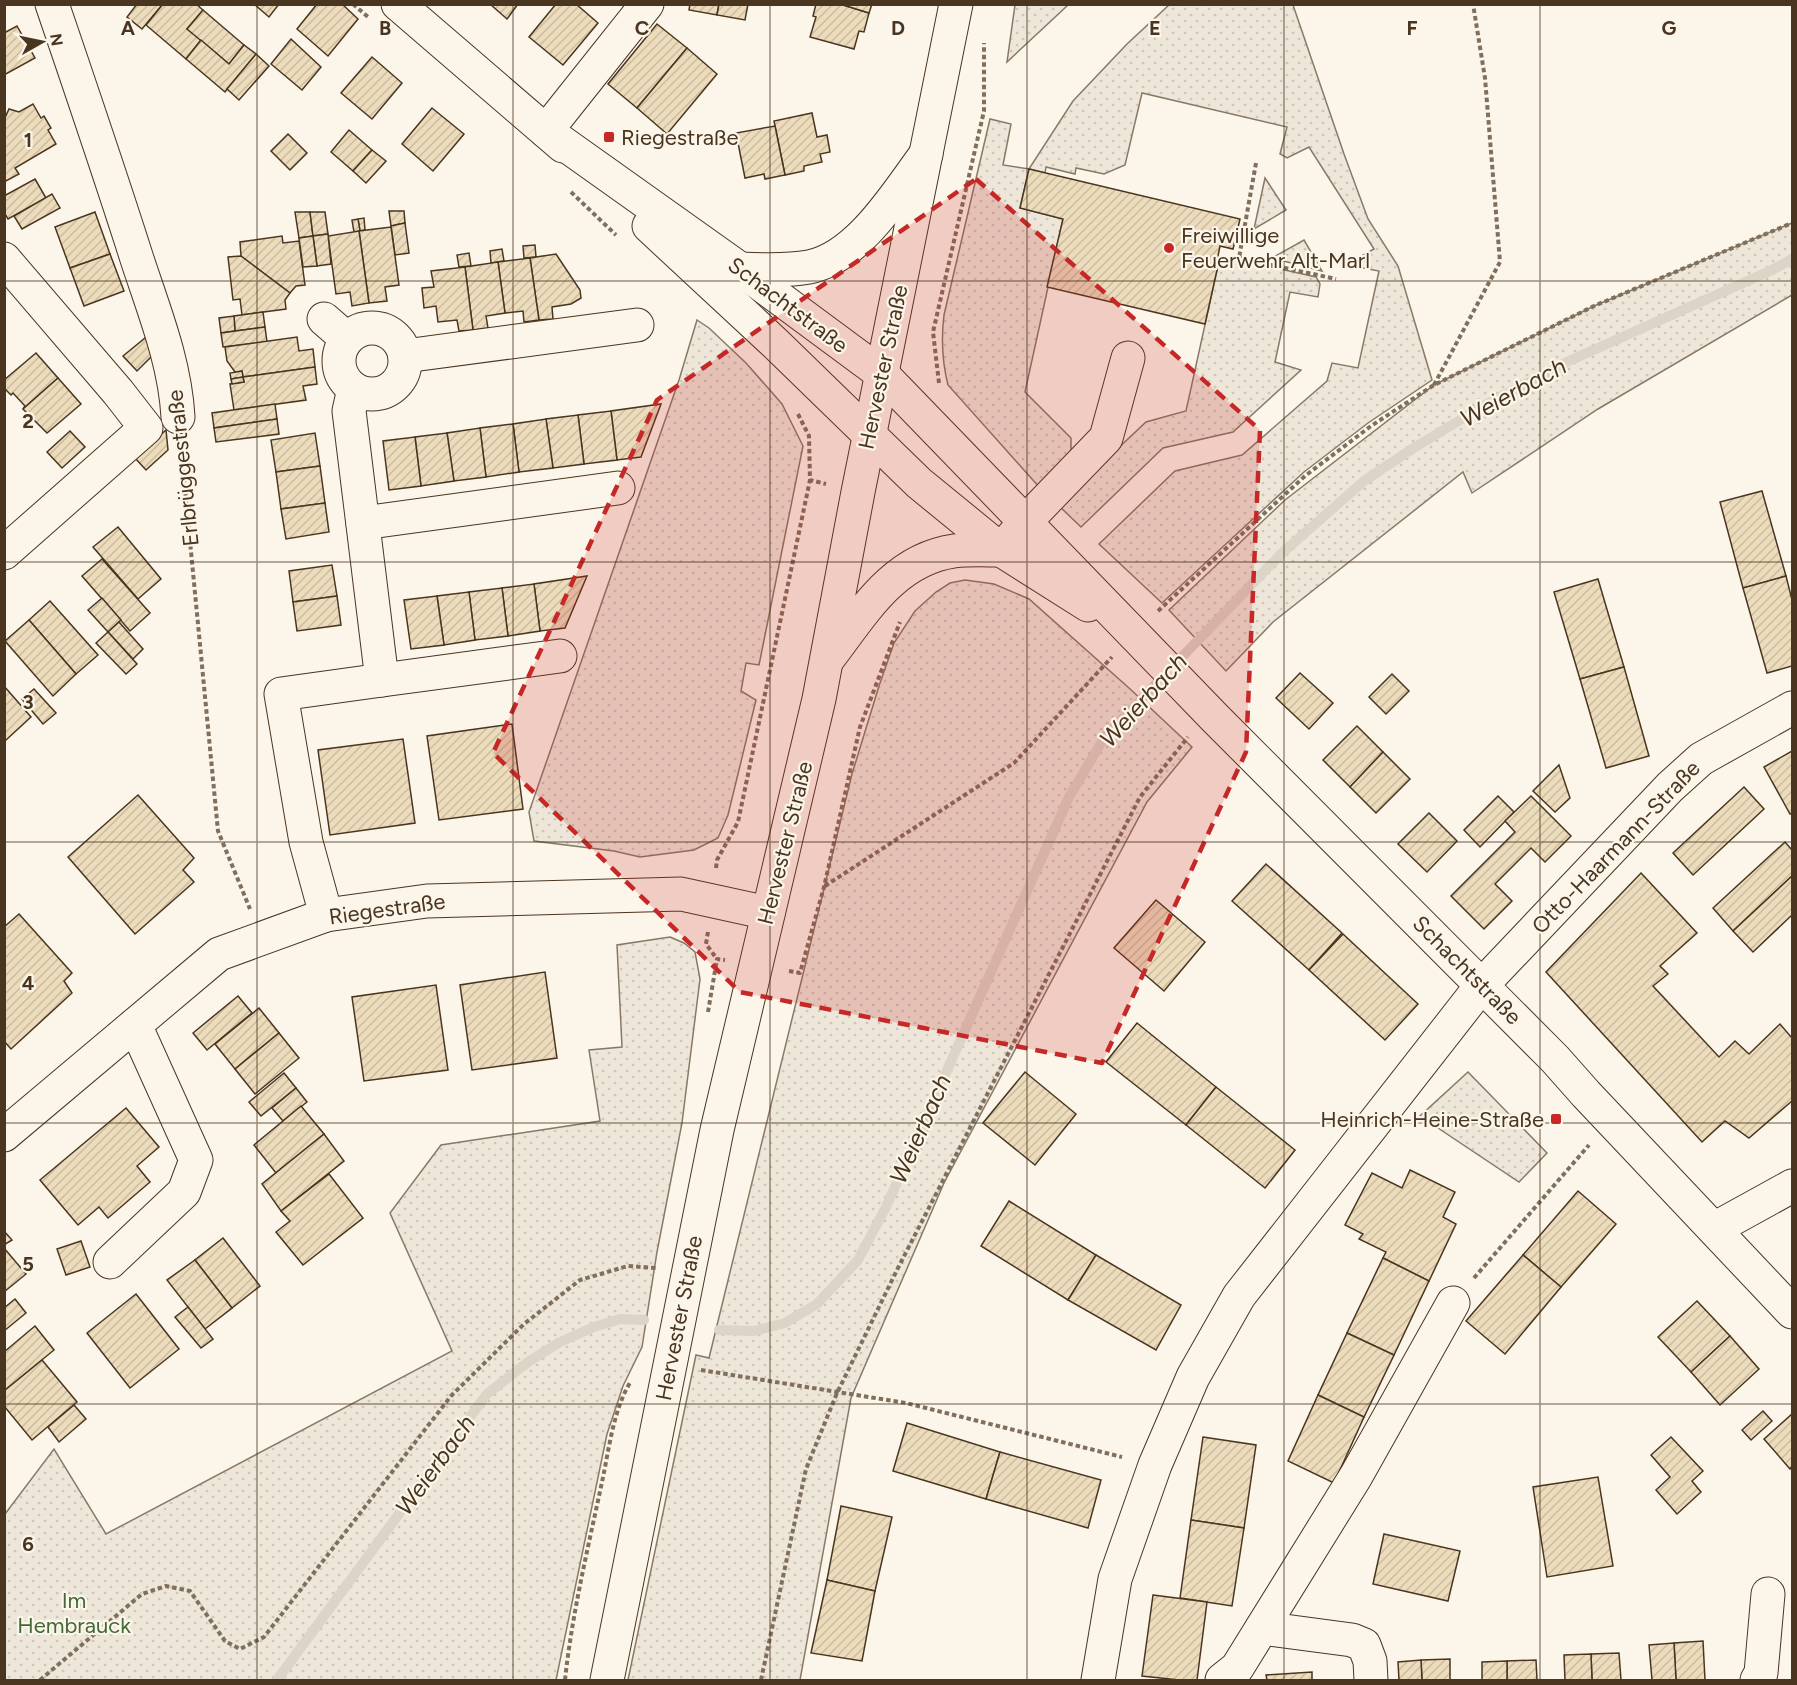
<svg xmlns="http://www.w3.org/2000/svg" width="1797" height="1685" viewBox="0 0 1797 1685" font-family="Figtree,sans-serif">
<style>
.green{fill:url(#green-dots);stroke:#887966;stroke-width:1.5}
.lines{fill:none;stroke-linecap:round;stroke-linejoin:round}
.stream{stroke:#dcd4c6;stroke-width:10}
.building{fill:url(#building-hatch);stroke:#4a3520;stroke-width:1.5}
.minor-casing{stroke:#4a3520;stroke-width:35}
.major-casing{stroke:#4a3520;stroke-width:35}
.path{stroke:#7f6f5c;stroke-width:4;stroke-dasharray:4.5 3;stroke-linecap:butt}
.minor{stroke:#fbf6e9;stroke-width:33}
.major{stroke:#fbf6e9;stroke-width:33}
.marked{fill:#c62828;fill-opacity:0.2;stroke:#c62828;stroke-width:4.5;stroke-dasharray:12 8;stroke-linejoin:round}
.grid{fill:none;stroke:#4a3520;stroke-width:1.5;stroke-opacity:0.55}
.poi-dot{fill:#c62828;stroke:#fbf6e9;stroke-width:2}
.labels{text-anchor:middle;dominant-baseline:central;stroke-width:4.5;stroke-linejoin:round;paint-order:stroke}
.poi-label{font-size:22px;fill:#4a3520;stroke:#fbf6e9;text-anchor:start}
.street-label{font-size:22px;fill:#4a3520;stroke:#fbf6e9}
.park-label{font-size:22px;fill:#436837;stroke:#fbf6e9}
.water-label{font-size:24px;font-style:italic;fill:#4a3520;stroke:#fbf6e9}
.grid-label{font-size:20px;text-anchor:middle;font-weight:bold;fill:#4a3520;stroke:#fbf6e9;stroke-width:4.5;stroke-linejoin:round;paint-order:stroke}
</style>
<defs>
<pattern id="green-dots" width="8" height="8" patternUnits="userSpaceOnUse" patternTransform="scale(1.5)"><rect width="8" height="8" fill="#ede6d9"/><path d="M2 2h.1M6 6h.1" fill="none" stroke="#cdc6ba" stroke-width="1.8" stroke-linecap="round"/></pattern>
<pattern id="building-hatch" width="6" height="6" patternUnits="userSpaceOnUse" patternTransform="scale(1.5)"><rect width="6" height="6" fill="#ecdcbc"/><path d="M-1 1l2-2M0 6l6-6M5 7l2-2" fill="none" stroke="#ccbda1"/></pattern>
</defs>
<rect width="100%" height="100%" fill="#fbf6e9"/>
<g class="green">
<polygon points="1015,5 1068,5 1007,62"/>
<path d="M1169 5H1293L1344 154 1368 219 1398 266 1432 380 1368 423 1304 472 1162 603 1099 544 1175 471 1242 455 1327 381 1332 363 1358 368 1379 271 1353 266 1351 262 1374 249 1309 147 1287 158 1280 154 1287 127 1142 93 1125 165 1104 174 1076 168 1075 174 1046 167 1045 173 1029 169 1020 208 1063 219 1025 392 1071 438V458L1040 488 948 385C942 361 941 339 944 315L990 119 1011 124 1003 165 1029 169 1073 101 1127 44Z"/>
<polygon points="1265,178 1286,210 1254,229"/>
<polygon points="1792,223 1792,295 1598,409 1472,493 1463,472 1273,622 1226,671 1169,610 1285,500 1434,385 1594,306"/>
<polygon points="1304,240 1322,271 1272,258"/>
<polygon points="1240,260 1316,277 1320,284 1318,297 1290,292 1275,362 1301,370 1233,432 1163,448 1081,527 1058,505 1146,422 1186,411 1219,261"/>
<polygon points="697,320 709,328 746,363 782,404 803,446 759,665 746,663 741,691 756,700 728,815 718,838 694,850 640,857 614,851 534,841 529,812 679,380"/>
<polygon points="965,580 994,584 1029,599 1129,688 1192,747 1147,802 944,1183 851,1398 800,1680 628,1680 696,1355 709,1358 852,774 879,686 894,643 915,611 936,592 950,583"/>
<polygon points="670,937 684,943 695,952 700,979 682,1123 657,1252 642,1347 623,1386 607,1434 556,1680 5,1680 5,1514 54,1449 106,1534 452,1351 390,1213 441,1145 600,1121 589,1050 622,1047 617,945"/>
<polygon points="1468,1072 1547,1153 1519,1182 1420,1116"/>
</g>
<g class="lines">
<g class="stream">
<polyline points="719,1330 754,1331 785,1323 817,1304 858,1260 886,1207 1069,797 1104,738 1281,554 1364,481 1412,449 1485,405 1569,361 1772,270 1792,259"/>
<polyline points="277,1680 487,1394 528,1362 560,1342 594,1327 620,1319 644,1320"/>
</g>
</g>
<g class="building">
<polygon points="137,4 163,4 142,29 127,17"/>
<polygon points="163,4 196,4 203,10 187,29 201,40 186,59 146,25"/>
<polygon points="254,4 279,4 269,17"/>
<polygon points="317,4 342,4 358,19 328,56 297,29"/>
<polygon points="490,4 518,4 507,19"/>
<polygon points="556,4 576,4 598,23 563,65 529,37"/>
<polygon points="690,4 719,4 717,15 689,10"/>
<polygon points="719,4 748,4 745,20 717,15"/>
<polygon points="816,4 840,4 869,13 864,32 859,31 854,49 810,37 816,17 813,16"/>
<polygon points="840,4 872,4 869,13"/>
<polygon points="203,10 244,45 229,64 187,29"/>
<polygon points="657,24 687,48 637,108 608,84"/>
<polygon points="17,26 35,58 4,75 4,33"/>
<polygon points="291,39 321,67 302,90 271,64"/>
<polygon points="201,40 229,64 244,45 256,54 225,92 186,59"/>
<polygon points="687,48 717,74 667,134 637,108"/>
<polygon points="256,54 269,66 239,100 227,89"/>
<polygon points="372,57 402,83 372,119 341,93"/>
<polygon points="33,104 41,118 44,116 51,128 48,130 56,144 15,168 19,174 4,182 4,120 9,109 19,112"/>
<polygon points="432,108 464,134 433,171 402,144"/>
<polygon points="812,113 817,137 827,135 830,152 820,154 822,162 804,166 804,171 785,175 774,121"/>
<polygon points="775,126 785,175 765,179 764,174 745,178 736,133"/>
<polygon points="349,130 372,150 353,171 331,152"/>
<polygon points="288,134 307,153 290,170 271,151"/>
<polygon points="372,150 386,161 366,183 353,171"/>
<polygon points="1029,169 1240,219 1233,249 1220,246 1217,261 1219,261 1205,324 1047,287 1063,219 1020,208"/>
<polygon points="35,179 46,198 8,219 4,212 4,196"/>
<polygon points="52,194 60,208 22,229 14,216"/>
<polygon points="389,211 404,211 405,223 391,226"/>
<polygon points="95,212 110,254 70,268 55,227"/>
<polygon points="295,212 310,212 313,236 299,238"/>
<polygon points="310,212 325,212 328,234 313,236"/>
<polygon points="364,218 365,230 360,231 358,219"/>
<polygon points="358,219 360,231 354,232 352,220"/>
<polygon points="405,223 409,253 395,255 391,226"/>
<polygon points="391,227 399,285 385,287 387,301 369,303 359,231"/>
<polygon points="359,231 369,303 352,306 350,292 336,294 328,236"/>
<polygon points="328,234 331,264 317,266 313,236"/>
<polygon points="282,236 283,243 299,241 305,285 296,286 290,293 241,256 240,242"/>
<polygon points="313,236 317,266 303,267 299,238"/>
<polygon points="535,245 536,257 524,258 523,246"/>
<polygon points="502,249 504,261 491,263 490,251"/>
<polygon points="469,253 471,266 459,267 457,255"/>
<polygon points="110,254 124,291 84,306 70,268"/>
<polygon points="556,254 580,290 581,298 571,304 552,307 553,319 539,320 530,258"/>
<polygon points="241,256 290,293 285,300 286,309 242,315 240,299 233,300 228,257"/>
<polygon points="530,258 539,320 524,322 523,311 505,313 498,262"/>
<polygon points="498,262 505,313 486,316 488,328 473,330 465,267"/>
<polygon points="465,267 473,330 459,331 457,320 438,322 436,306 424,308 422,288 434,287 431,271"/>
<polygon points="263,312 265,327 235,331 234,316"/>
<polygon points="234,316 235,331 221,333 219,318"/>
<polygon points="265,327 267,342 223,347 221,333"/>
<polygon points="297,337 299,351 313,349 315,367 243,377 242,371 235,372 227,361 225,347"/>
<polygon points="145,338 157,351 137,371 123,356"/>
<polygon points="36,353 58,378 23,409 25,406 13,393 11,395 4,388 4,380"/>
<polygon points="315,367 317,384 303,386 306,400 234,410 230,384 244,382 243,377"/>
<polygon points="242,371 243,377 231,379 230,373"/>
<polygon points="243,377 244,382 232,384 231,379"/>
<polygon points="58,378 81,404 47,433 23,409"/>
<polygon points="275,404 277,419 214,428 212,413"/>
<polygon points="661,404 641,457 617,460 611,411"/>
<polygon points="611,411 617,460 584,464 578,415"/>
<polygon points="578,415 584,464 553,468 546,419"/>
<polygon points="277,419 279,434 216,442 214,428"/>
<polygon points="546,419 553,468 519,472 513,424"/>
<polygon points="513,424 519,472 486,477 480,428"/>
<polygon points="480,428 486,477 454,481 447,433"/>
<polygon points="166,430 168,450 146,470 135,458"/>
<polygon points="70,431 85,447 62,468 47,452"/>
<polygon points="315,433 320,466 276,472 271,440"/>
<polygon points="447,433 454,481 421,486 415,437"/>
<polygon points="415,437 421,486 389,490 383,441"/>
<polygon points="320,466 325,503 281,509 276,472"/>
<polygon points="1762,491 1786,576 1743,588 1720,502"/>
<polygon points="325,503 329,532 286,539 281,509"/>
<polygon points="118,527 161,579 138,599 93,547"/>
<polygon points="102,559 150,613 130,631 82,576"/>
<polygon points="332,565 337,596 293,602 289,571"/>
<polygon points="587,576 565,628 540,631 534,584"/>
<polygon points="1786,576 1792,600 1792,666 1767,673 1743,588"/>
<polygon points="1598,579 1624,667 1580,679 1554,592"/>
<polygon points="534,584 540,631 508,636 502,588"/>
<polygon points="502,588 508,636 475,640 469,592"/>
<polygon points="469,592 475,640 444,645 437,596"/>
<polygon points="337,596 341,625 297,631 293,602"/>
<polygon points="437,596 444,645 411,649 404,600"/>
<polygon points="102,598 121,620 108,632 88,610"/>
<polygon points="50,601 98,655 76,674 29,620"/>
<polygon points="29,620 76,674 53,696 5,641"/>
<polygon points="119,622 143,649 133,659 108,632"/>
<polygon points="108,632 137,664 126,674 96,643"/>
<polygon points="1624,667 1649,756 1606,768 1580,679"/>
<polygon points="1300,673 1333,703 1309,729 1276,698"/>
<polygon points="1392,674 1409,691 1386,714 1369,697"/>
<polygon points="4,686 31,717 6,740 4,738"/>
<polygon points="34,689 56,713 43,724 22,699"/>
<polygon points="512,724 523,809 439,820 427,736"/>
<polygon points="1357,726 1383,752 1350,787 1323,760"/>
<polygon points="403,739 415,823 330,835 318,750"/>
<polygon points="1792,751 1792,813 1790,814 1764,767"/>
<polygon points="1383,752 1410,779 1376,813 1350,787"/>
<polygon points="1559,765 1570,798 1555,812 1533,791"/>
<polygon points="1744,787 1764,809 1693,875 1673,853"/>
<polygon points="138,795 194,858 183,870 194,882 135,934 68,857"/>
<polygon points="1498,796 1514,812 1480,847 1464,830"/>
<polygon points="1531,796 1571,836 1545,862 1531,848 1495,884 1512,901 1484,929 1451,896 1515,832 1505,821"/>
<polygon points="1429,813 1457,841 1427,872 1398,844"/>
<polygon points="1785,842 1792,850 1792,876 1733,931 1713,908"/>
<polygon points="1266,864 1342,933 1309,970 1232,901"/>
<polygon points="1641,873 1697,933 1660,966 1668,974 1653,986 1719,1057 1735,1041 1749,1054 1780,1024 1792,1038 1792,1101 1749,1138 1725,1121 1702,1142 1546,972"/>
<polygon points="1792,876 1792,915 1753,952 1733,931"/>
<polygon points="1156,900 1205,942 1164,991 1114,948"/>
<polygon points="19,914 72,973 64,981 72,993 11,1049 4,1041 4,927"/>
<polygon points="1343,934 1418,1004 1385,1040 1309,970"/>
<polygon points="545,972 557,1058 472,1070 460,985"/>
<polygon points="436,985 448,1070 364,1081 352,997"/>
<polygon points="238,996 252,1013 207,1050 193,1033"/>
<polygon points="259,1008 279,1033 235,1069 215,1044"/>
<polygon points="1137,1023 1216,1087 1186,1125 1106,1062"/>
<polygon points="279,1033 299,1058 255,1094 235,1069"/>
<polygon points="1025,1072 1076,1114 1035,1165 983,1123"/>
<polygon points="284,1073 296,1088 261,1116 249,1102"/>
<polygon points="1216,1087 1295,1150 1265,1188 1186,1125"/>
<polygon points="296,1088 307,1102 283,1121 272,1108"/>
<polygon points="301,1106 324,1134 276,1173 254,1145"/>
<polygon points="126,1108 159,1147 137,1166 150,1182 108,1218 99,1207 78,1225 40,1180"/>
<polygon points="324,1134 344,1161 281,1211 262,1184"/>
<polygon points="1410,1170 1455,1192 1443,1217 1456,1224 1429,1281 1383,1258 1386,1252 1359,1239 1363,1234 1345,1225 1372,1173 1402,1188"/>
<polygon points="329,1174 363,1218 303,1265 276,1232 290,1221 281,1211"/>
<polygon points="1578,1191 1616,1224 1561,1287 1523,1255"/>
<polygon points="1009,1201 1096,1255 1068,1300 981,1246"/>
<polygon points="4,1231 12,1240 4,1245"/>
<polygon points="223,1238 260,1286 232,1308 195,1260"/>
<polygon points="81,1241 90,1267 66,1275 57,1249"/>
<polygon points="4,1248 26,1274 4,1292"/>
<polygon points="1096,1255 1181,1305 1156,1350 1068,1300"/>
<polygon points="1523,1255 1561,1287 1505,1354 1466,1321"/>
<polygon points="1383,1258 1429,1281 1394,1355 1347,1333"/>
<polygon points="195,1260 232,1308 205,1329 167,1280"/>
<polygon points="136,1294 179,1349 130,1388 87,1333"/>
<polygon points="15,1299 26,1313 4,1331 4,1308"/>
<polygon points="1697,1301 1730,1336 1691,1372 1658,1337"/>
<polygon points="188,1307 213,1339 201,1348 175,1317"/>
<polygon points="35,1326 54,1350 4,1391 4,1352"/>
<polygon points="1347,1333 1394,1355 1364,1417 1318,1395"/>
<polygon points="1730,1336 1759,1369 1720,1405 1691,1372"/>
<polygon points="42,1360 77,1402 32,1440 4,1406 4,1391"/>
<polygon points="1318,1395 1364,1417 1334,1483 1288,1461"/>
<polygon points="74,1405 86,1419 59,1442 48,1427"/>
<polygon points="1763,1411 1772,1421 1751,1440 1742,1430"/>
<polygon points="1792,1414 1792,1466 1790,1469 1764,1439"/>
<polygon points="907,1423 1000,1452 986,1499 893,1471"/>
<polygon points="1203,1437 1256,1445 1244,1528 1191,1520"/>
<polygon points="1671,1437 1703,1471 1692,1481 1701,1492 1677,1514 1656,1490 1670,1477 1651,1455"/>
<polygon points="1000,1452 1101,1480 1088,1528 986,1499"/>
<polygon points="1598,1477 1613,1566 1547,1577 1533,1487"/>
<polygon points="841,1506 892,1517 875,1591 827,1580"/>
<polygon points="1191,1520 1244,1528 1232,1606 1180,1598"/>
<polygon points="1384,1534 1460,1551 1448,1601 1373,1584"/>
<polygon points="827,1580 875,1591 862,1661 811,1653"/>
<polygon points="1153,1595 1207,1602 1197,1680 1179,1680 1142,1676"/>
<polygon points="1703,1641 1705,1680 1676,1680 1674,1643"/>
<polygon points="1674,1643 1676,1680 1652,1680 1649,1645"/>
<polygon points="1619,1653 1621,1680 1592,1680 1591,1654"/>
<polygon points="1591,1654 1592,1680 1565,1680 1564,1655"/>
<polygon points="1450,1659 1450,1680 1422,1680 1421,1660"/>
<polygon points="1421,1660 1422,1680 1399,1680 1398,1662"/>
<polygon points="1536,1660 1537,1680 1507,1680 1507,1661"/>
<polygon points="1507,1661 1507,1680 1482,1680 1482,1662"/>
<polygon points="1312,1672 1312,1680 1267,1680 1266,1675"/>
</g>
<g class="lines">
<defs>
<g id="minor">
<path d="M52 4C81 89 110 174 137 259 154 311 175 362 178 417"/>
<polyline points="398,4 563,146"/>
<polyline points="546,131 740,269 882,374 1216,719 1555,1059 1586,1094 1792,1312"/>
<polyline points="546,131 647,4"/>
<polyline points="649,226 776,344 919,483 1001,550 1088,605"/>
<polyline points="4,259 118,392 146,428 4,553"/>
<path d="M740 269C762 270 787 271 809 267 859 257 897 193 926 154"/>
<polyline points="324,319 347,339"/>
<circle cx="372" cy="361" r="33"/>
<polyline points="405,356 637,325"/>
<polyline points="363,523 618,488"/>
<path d="M827 660C862 615 892 560 954 551 969 549 986 550 1001 550L1025 522 1106 438 1128 358"/>
<polyline points="382,680 560,656"/>
<polyline points="326,915 306,842 281,694 382,680 349,411 354,389"/>
<polyline points="4,1135 219,954 326,915 427,901 681,894 768,913"/>
<polyline points="1714,1229 1792,1186"/>
<polyline points="110,1262 184,1192 196,1160 135,1025"/>
<polyline points="1262,1628 1352,1640 1364,1645 1370,1661 1371,1680"/>
<polyline points="1098,1680 1115,1579 1155,1465 1193,1377 1239,1296 1482,985 1670,787 1701,759 1792,708"/>
<polyline points="1222,1680 1237,1668 1356,1476 1453,1303"/>
<polyline points="1757,1680 1761,1673 1768,1594"/>
</g>
<polyline id="major" points="607,1680 717,1130 819,699 858,492 956,4"/>
</defs>
<use href="#minor" class="minor-casing"/>
<use href="#major" class="major-casing"/>
<g class="path">
<polyline points="353,4 368,17"/>
<polyline points="1256,163 1239,258 1336,279"/>
<polyline points="571,192 616,235"/>
<polyline points="939,383 933,332 984,111 984,43"/>
<polyline points="1434,385 1500,262 1485,78 1473,4"/>
<polyline points="798,414 809,436 810,480 826,484"/>
<polyline points="181,448 218,831 250,909"/>
<polyline points="1158,611 1305,476 1371,426 1434,385 1594,306 1792,223"/>
<polyline points="716,868 717,860 738,822 810,480"/>
<polyline points="825,886 1014,763 1112,657"/>
<polyline points="708,932 706,944 717,959"/>
<polyline points="789,971 800,973 824,887 860,727 900,622"/>
<polyline points="708,1012 717,959 725,960"/>
<polyline points="1474,1278 1589,1145"/>
<polyline points="701,1370 906,1403 1122,1457"/>
<polyline points="40,1680 142,1594 166,1586 190,1591 225,1641 240,1649 264,1637 451,1396 524,1324 580,1280 628,1266 656,1268"/>
<path d="M565 1680C572 1614 588 1548 602 1482 609 1450 613 1410 631 1381"/>
<polyline points="761,1680 806,1469 837,1393 899,1266 1140,797 1188,737"/>
</g>
<use href="#minor" class="minor"/>
<use href="#major" class="major"/>
</g>
<path class="marked" d="M976 179 1260 430 1246 752 1102 1063 740 992 493 753 657 400Z"/>
<path class="grid" d="M257 4V1680M513 4V1680M770 4V1680M1027 4V1680M1284 4V1680M1540 4V1680M4 281H1792M4 562H1792M4 842H1792M4 1123H1792M4 1404H1792"/>
<g class="poi-dot">
<rect x="603" y="131" width="12" height="12" rx="3"/>
<circle cx="1169" cy="248" r="6"/>
<rect x="1550" y="1113" width="12" height="12" rx="3"/>
</g>
<g class="labels">
<g class="poi-label">
<text x="621" y="137">Riegestraße</text>
<text x="1181" y="235">Freiwillige<tspan x="1181" dy="25">Feuerwehr Alt-Marl</tspan></text>
<text x="1544" y="1119" text-anchor="end">Heinrich-Heine-Straße</text>
</g>
<g class="street-label">
<text transform="translate(788 305) rotate(37)">Schachtstraße</text>
<text transform="translate(883 367) rotate(-78)">Hervester Straße</text>
<text transform="translate(183 468) rotate(-96)">Erlbrüggestraße</text>
<text transform="translate(785 843) rotate(-76)">Hervester Straße</text>
<text transform="translate(1616 847) rotate(-46)">Otto-Haarmann-Straße</text>
<text transform="translate(387 909) rotate(-8)">Riegestraße</text>
<text transform="translate(1467 970) rotate(45)">Schachtstraße</text>
<text transform="translate(679 1318) rotate(-79)">Hervester Straße</text>
</g>
<g class="park-label">
<text x="74" y="1600">Im<tspan x="74" dy="25">Hembrauck</tspan></text>
</g>
<g class="water-label">
<text transform="translate(1513 392) rotate(-29)">Weierbach</text>
<text transform="translate(1143 700) rotate(-48)">Weierbach</text>
<text transform="translate(920 1129) rotate(-66)">Weierbach</text>
<text transform="translate(435 1465) rotate(-54)">Weierbach</text>
</g>
</g>
<g class="grid-label">
<text x="128" y="35">A</text>
<text x="385" y="35">B</text>
<text x="642" y="35">C</text>
<text x="898" y="35">D</text>
<text x="1155" y="35">E</text>
<text x="1412" y="35">F</text>
<text x="1669" y="35">G</text>
<text x="28" y="147">1</text>
<text x="28" y="428">2</text>
<text x="28" y="709">3</text>
<text x="28" y="990">4</text>
<text x="28" y="1271">5</text>
<text x="28" y="1551">6</text>
</g>
<rect width="1797" height="1685" fill="none" stroke="#4a3520" stroke-width="12"/>
<g transform="translate(42 42) rotate(81)" stroke="#fbf6e9" stroke-width="4.5" paint-order="stroke">
<path d="M0-4.5L10 22L0 15L-10 22Z" fill="#4a3520"/>
<text y="-9" font-size="16" font-weight="bold" text-anchor="middle" fill="#4a3520">N</text>
</g>
</svg>
